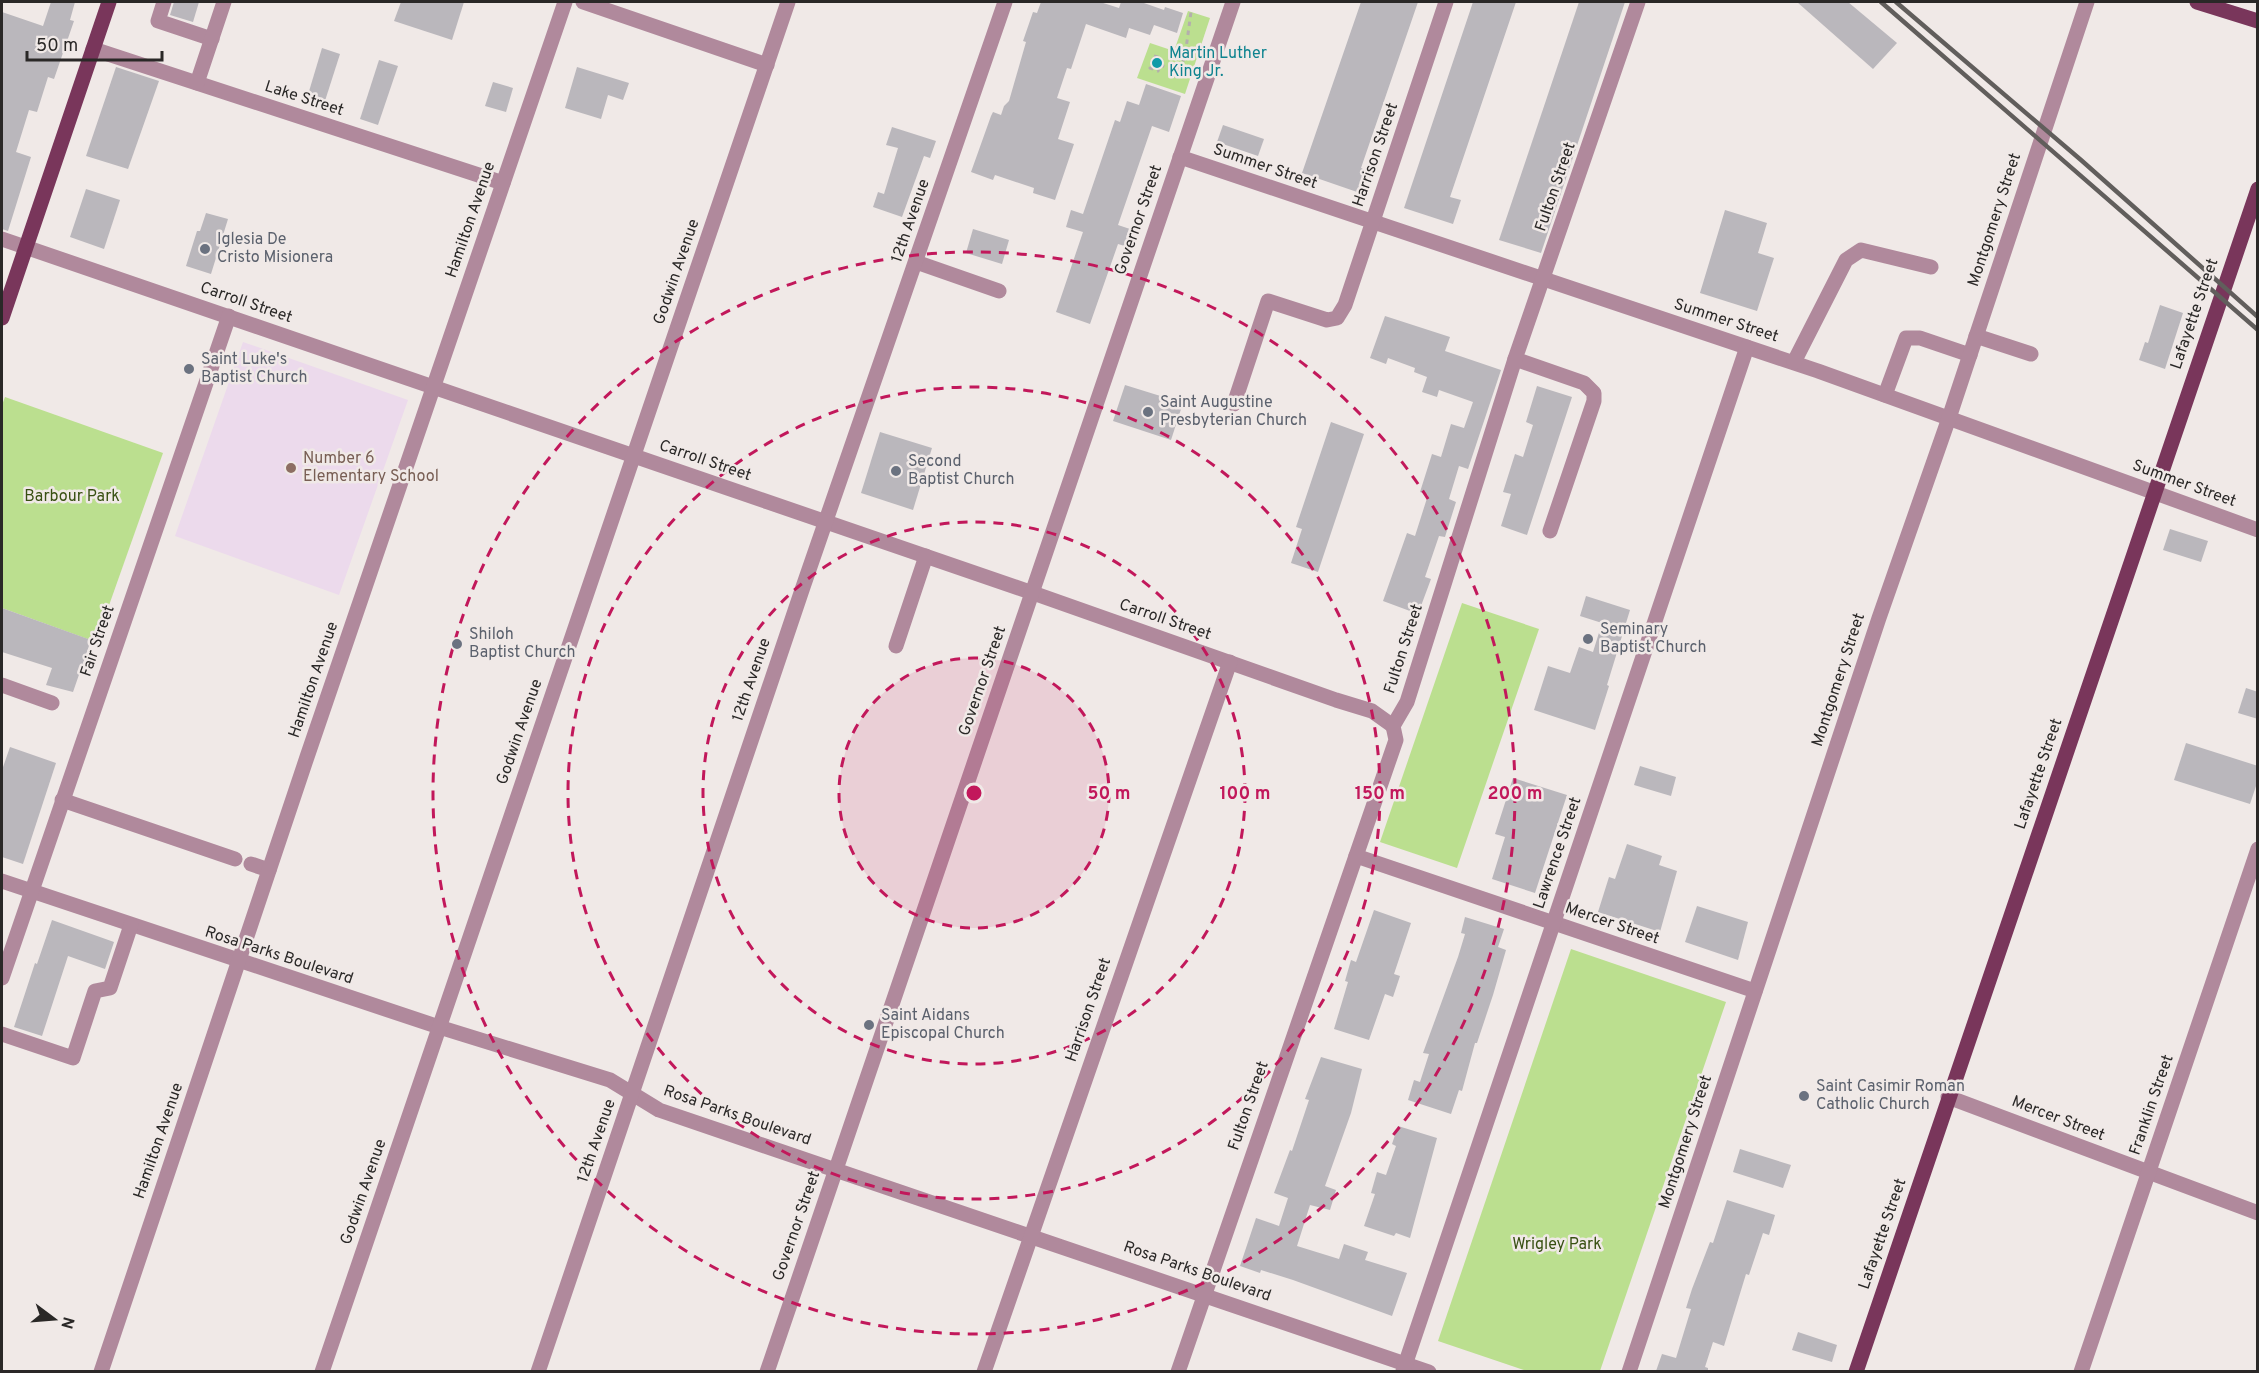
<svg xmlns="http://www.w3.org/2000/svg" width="2259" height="1373" viewBox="0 0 2259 1373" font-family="Overpass,sans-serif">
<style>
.education{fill:#ecdaec}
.green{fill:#bbdf8f}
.building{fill:#bab7bc}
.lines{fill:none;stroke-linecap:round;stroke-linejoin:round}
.path{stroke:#b4aead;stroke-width:3;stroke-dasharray:4.5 4.5;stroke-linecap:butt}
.minor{stroke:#b0899c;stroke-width:15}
.major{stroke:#79365b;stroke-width:15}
.rail{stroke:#615e5c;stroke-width:4.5}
.ring{fill:none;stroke:#c2185b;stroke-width:3;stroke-dasharray:10 8}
.culture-dot{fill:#0f9aa8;stroke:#f0e9e7;stroke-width:2}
.worship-dot{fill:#6b7280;stroke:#f0e9e7;stroke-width:2}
.education-dot{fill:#8d6e63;stroke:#f0e9e7;stroke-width:2}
.labels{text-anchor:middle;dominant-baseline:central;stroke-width:5;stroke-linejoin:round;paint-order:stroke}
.culture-label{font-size:16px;fill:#0d838f;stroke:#f0e9e7;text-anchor:start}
.street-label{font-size:16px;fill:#2a2827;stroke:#f0e9e7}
.worship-label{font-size:16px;fill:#5b616d;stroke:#f0e9e7;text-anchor:start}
.education-label{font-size:16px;fill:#785e54;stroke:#f0e9e7;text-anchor:start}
.park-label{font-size:16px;fill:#385012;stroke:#f0e9e7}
.centre{fill:#c2185b;stroke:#f0e9e7;stroke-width:3}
.ring-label{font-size:18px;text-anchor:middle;font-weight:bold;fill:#c2185b;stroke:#f0e9e7;stroke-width:5;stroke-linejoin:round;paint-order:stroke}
</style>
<rect width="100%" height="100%" fill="#f0e9e7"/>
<polygon class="education" points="243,342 408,400 339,595 175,536"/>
<g class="green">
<polygon points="1188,11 1210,18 1185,94 1137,78 1150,43 1174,51"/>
<polygon points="5,397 163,453 96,642 2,608 2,405"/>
<polygon points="1462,603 1539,629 1457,868 1380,842"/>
<polygon points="1571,949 1726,1002 1600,1371 1527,1371 1438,1341"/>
</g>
<g class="building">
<polygon points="51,2 75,2 70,20 74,21 54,79 48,77 37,112 29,110 16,152 31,157 8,231 2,229 2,12 43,26"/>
<polygon points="174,2 199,2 193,22 170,15"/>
<polygon points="401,2 464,2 452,40 394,21"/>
<polygon points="1041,2 1100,2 1119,8 1121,2 1141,2 1164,10 1165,7 1183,13 1177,33 1154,25 1150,35 1129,28 1126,38 1086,24 1071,69 1067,68 1057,98 1070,102 1058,139 1074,144 1055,200 1033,193 1034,188 995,175 993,180 971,172 991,116 993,112 1001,115 1004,106 1009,101 1026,42 1023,41 1033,12 1037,13"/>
<polygon points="1361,2 1418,2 1361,168 1367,171 1360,193 1302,173"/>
<polygon points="1473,2 1516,2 1450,197 1461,200 1453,224 1404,208"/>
<polygon points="1579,2 1625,2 1541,253 1499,240"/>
<polygon points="1797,2 1848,2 1897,43 1873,69"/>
<polygon points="322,48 340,54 324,104 307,98"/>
<polygon points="379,60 398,66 378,125 360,119"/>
<polygon points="116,67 159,81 128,169 86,156"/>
<polygon points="577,67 629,83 623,100 608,95 601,119 565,108"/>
<polygon points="493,82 513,88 506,112 485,106"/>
<polygon points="1146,84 1181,96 1169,132 1152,126 1118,225 1133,230 1128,247 1118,244 1090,324 1056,312 1083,232 1066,227 1071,210 1083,214 1115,120 1120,122 1127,101 1139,105"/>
<polygon points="1223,125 1264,139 1258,156 1217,142"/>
<polygon points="892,127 936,141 930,158 924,156 902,217 873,207 878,192 884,194 898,148 886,145"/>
<polygon points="86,189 120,200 104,249 70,237"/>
<polygon points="1725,210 1767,223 1758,253 1774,258 1757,311 1700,293"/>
<polygon points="206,213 228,219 211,274 186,266 197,231 200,231"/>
<polygon points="973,229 1009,240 1002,264 966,253"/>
<polygon points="2160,305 2183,313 2165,369 2139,360 2145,342 2148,343"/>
<polygon points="1385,316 1450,337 1445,351 1501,370 1468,469 1459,466 1449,499 1456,502 1445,537 1439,536 1425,577 1431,579 1418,614 1383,601 1407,533 1415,536 1428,495 1420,492 1432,454 1441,457 1451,424 1464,428 1473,402 1439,390 1437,397 1422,392 1427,377 1414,372 1415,368 1388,358 1386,364 1370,358"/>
<polygon points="1125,385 1183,403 1171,440 1113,421"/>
<polygon points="1537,386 1572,397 1527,535 1501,526 1511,494 1503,492 1515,454 1523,457 1533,425 1526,422"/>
<polygon points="1331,422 1364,434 1318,572 1291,563 1302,529 1296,527"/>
<polygon points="880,432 932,448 913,510 861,493"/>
<polygon points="2170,529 2208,541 2201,562 2163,550"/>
<polygon points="1586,596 1630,610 1607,685 1609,686 1595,730 1534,710 1548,666 1570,673 1579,647 1593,652 1602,623 1580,616"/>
<polygon points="2,608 91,640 73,692 46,685 52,668 2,652"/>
<polygon points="2246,688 2258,692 2258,719 2238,713"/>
<polygon points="2186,743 2258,766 2258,780 2250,804 2174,780"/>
<polygon points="10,747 56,763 23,864 2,857 2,770"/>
<polygon points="1640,766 1676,777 1671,796 1634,785"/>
<polygon points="1513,778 1567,795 1535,893 1492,879 1505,837 1495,834"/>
<polygon points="1627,844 1662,856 1659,865 1677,871 1660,932 1598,912 1609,877 1615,879"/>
<polygon points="1697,906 1748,922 1738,960 1685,942"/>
<polygon points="1374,910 1411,923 1394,974 1400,976 1393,997 1385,994 1369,1040 1334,1029 1348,982 1345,981 1351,960 1356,962"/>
<polygon points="1465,917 1504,929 1498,947 1506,950 1493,995 1477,1043 1475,1043 1462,1091 1459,1090 1451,1114 1408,1100 1414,1080 1420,1082 1429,1054 1423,1053 1458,957 1465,934 1461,933"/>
<polygon points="52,920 114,942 105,969 68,956 42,1036 14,1027 35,963 37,964"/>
<polygon points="1321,1057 1362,1069 1351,1113 1325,1186 1336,1190 1330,1210 1310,1205 1297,1246 1339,1259 1344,1244 1368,1252 1365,1260 1407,1273 1392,1316 1293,1280 1261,1270 1260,1273 1240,1266 1256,1218 1279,1226 1288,1198 1274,1193 1290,1150 1292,1151 1309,1100 1305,1099"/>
<polygon points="1398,1126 1437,1138 1410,1238 1396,1233 1394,1236 1364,1226 1375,1194 1371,1193 1377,1172 1386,1175 1396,1146 1392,1144"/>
<polygon points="1740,1149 1791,1165 1783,1188 1733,1172"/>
<polygon points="1727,1200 1775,1215 1769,1235 1763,1233 1749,1275 1746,1274 1724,1346 1713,1342 1705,1367 1708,1368 1708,1371 1656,1371 1662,1354 1676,1358 1691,1309 1686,1308 1692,1289 1710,1242 1713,1243"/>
<polygon points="1798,1332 1837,1345 1832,1362 1792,1350"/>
</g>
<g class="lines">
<g class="path">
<polygon points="1154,56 1162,58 1158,71 1150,68"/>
<polyline points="1160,65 1191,75"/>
<polyline points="1176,78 1185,56 1191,12"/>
</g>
<g class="minor">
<polyline points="164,2 158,21 212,39"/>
<polyline points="583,2 767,65"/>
<polyline points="93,49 503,183"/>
<polyline points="197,83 224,2"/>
<polyline points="1180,157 1818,371 2258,530"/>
<polyline points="2,239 1033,593 1336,700 1372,711 1393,726"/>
<polyline points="916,262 999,291"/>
<polyline points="1976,336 2031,354"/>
<polyline points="1515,359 1584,383 1594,393 1594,401 1550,531"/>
<polyline points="1794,362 1846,260 1861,250 1931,267"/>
<polyline points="1885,395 1906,338 1920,338 1970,355"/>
<polyline points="1234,404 1268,301 1327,320 1337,318 1345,305 1446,2"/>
<polyline points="896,646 926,556"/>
<polyline points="2,685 52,703"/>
<polyline points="62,800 235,859"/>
<polyline points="1356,856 1755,991"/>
<polyline points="251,864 269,870"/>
<polyline points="2,881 439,1027 610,1080 659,1110 1429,1372"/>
<polyline points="2,978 229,316"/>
<polyline points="2,1034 73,1058 95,991 110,988 131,925"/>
<polyline points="1948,1097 2258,1213"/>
<polyline points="1403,1371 1747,347"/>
<polyline points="101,1372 307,757 565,2"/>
<polyline points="322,1372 788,2"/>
<polyline points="538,1372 803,587 1005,2"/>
<polyline points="767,1372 1233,2"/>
<polyline points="984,1372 1230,662"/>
<polyline points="1178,1372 1396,740 1393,726 1407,702 1515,359 1638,2"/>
<polyline points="1629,1372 1879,618 1949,418 2087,2"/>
<polyline points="2081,1372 2258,849"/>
</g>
<g class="major">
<polyline points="2197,2 2258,21"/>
<polyline points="2,318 109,2"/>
<polyline points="1856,1372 2258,189"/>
</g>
<g class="rail">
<polyline points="1881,2 2258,330"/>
<polyline points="1896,2 2081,160 2258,317"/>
</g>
</g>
<circle cx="974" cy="793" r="135" fill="#c2185b" fill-opacity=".12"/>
<g class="ring">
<circle cx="974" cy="793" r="135"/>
<circle cx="974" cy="793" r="271"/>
<circle cx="974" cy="793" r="406"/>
<circle cx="974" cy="793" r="541"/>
</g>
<circle class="culture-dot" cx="1157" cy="63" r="6"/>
<g class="worship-dot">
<circle cx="205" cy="249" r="6"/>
<circle cx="189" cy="369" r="6"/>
<circle cx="1148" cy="412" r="6"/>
<circle cx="896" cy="471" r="6"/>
<circle cx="1588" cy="639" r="6"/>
<circle cx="457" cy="644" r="6"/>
<circle cx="869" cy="1025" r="6"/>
<circle cx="1804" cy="1096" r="6"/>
</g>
<circle class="education-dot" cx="291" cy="468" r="6"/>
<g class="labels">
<g class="culture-label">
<text x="1169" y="54">Martin Luther<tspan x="1169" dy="18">King Jr.</tspan></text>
</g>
<g class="street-label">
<text transform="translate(304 99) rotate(18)">Lake Street</text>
<text transform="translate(1376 155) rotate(-71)">Harrison Street</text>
<text transform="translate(1265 167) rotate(19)">Summer Street</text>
<text transform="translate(1556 187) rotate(-71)">Fulton Street</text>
<text transform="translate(471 220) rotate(-71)">Hamilton Avenue</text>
<text transform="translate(1139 220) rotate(-71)">Governor Street</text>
<text transform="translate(1995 220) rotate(-72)">Montgomery Street</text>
<text transform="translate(911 221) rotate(-71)">12th Avenue</text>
<text transform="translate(677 272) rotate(-71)">Godwin Avenue</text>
<text transform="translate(246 303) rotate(19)">Carroll Street</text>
<text transform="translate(2195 314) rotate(-71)">Lafayette Street</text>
<text transform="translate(1726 321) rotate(18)">Summer Street</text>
<text transform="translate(705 461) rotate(19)">Carroll Street</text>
<text transform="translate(2184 484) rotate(20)">Summer Street</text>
<text transform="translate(1165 620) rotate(19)">Carroll Street</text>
<text transform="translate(98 641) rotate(-71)">Fair Street</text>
<text transform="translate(1404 649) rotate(-72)">Fulton Street</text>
<text transform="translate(314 680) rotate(-71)">Hamilton Avenue</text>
<text transform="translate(752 680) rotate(-71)">12th Avenue</text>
<text transform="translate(1839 680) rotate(-72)">Montgomery Street</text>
<text transform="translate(983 681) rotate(-71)">Governor Street</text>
<text transform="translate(520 732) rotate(-71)">Godwin Avenue</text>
<text transform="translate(2039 774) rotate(-71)">Lafayette Street</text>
<text transform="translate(1558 853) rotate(-71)">Lawrence Street</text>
<text transform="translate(1612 924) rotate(19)">Mercer Street</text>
<text transform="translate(279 956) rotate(18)">Rosa Parks Boulevard</text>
<text transform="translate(1089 1010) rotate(-71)">Harrison Street</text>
<text transform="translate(2152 1105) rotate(-71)">Franklin Street</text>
<text transform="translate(1249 1106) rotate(-71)">Fulton Street</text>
<text transform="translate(737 1116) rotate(19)">Rosa Parks Boulevard</text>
<text transform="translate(2058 1119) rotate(21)">Mercer Street</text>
<text transform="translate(159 1141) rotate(-71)">Hamilton Avenue</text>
<text transform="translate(597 1141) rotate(-71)">12th Avenue</text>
<text transform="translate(1686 1142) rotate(-72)">Montgomery Street</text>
<text transform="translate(364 1192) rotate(-71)">Godwin Avenue</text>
<text transform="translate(797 1226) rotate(-71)">Governor Street</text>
<text transform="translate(1883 1234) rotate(-71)">Lafayette Street</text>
<text transform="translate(1197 1272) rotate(19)">Rosa Parks Boulevard</text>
</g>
<g class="worship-label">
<text x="217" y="240">Iglesia De<tspan x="217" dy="18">Cristo Misionera</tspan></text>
<text x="201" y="360">Saint Luke's<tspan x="201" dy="18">Baptist Church</tspan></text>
<text x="1160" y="403">Saint Augustine<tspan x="1160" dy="18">Presbyterian Church</tspan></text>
<text x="908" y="462">Second<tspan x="908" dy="18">Baptist Church</tspan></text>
<text x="1600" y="630">Seminary<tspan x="1600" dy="18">Baptist Church</tspan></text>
<text x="469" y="635">Shiloh<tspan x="469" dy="18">Baptist Church</tspan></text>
<text x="881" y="1016">Saint Aidans<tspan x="881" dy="18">Episcopal Church</tspan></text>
<text x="1816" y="1087">Saint Casimir Roman<tspan x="1816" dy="18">Catholic Church</tspan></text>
</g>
<g class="education-label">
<text x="303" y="459">Number 6<tspan x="303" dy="18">Elementary School</tspan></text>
</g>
<g class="park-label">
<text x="72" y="497">Barbour Park</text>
<text x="1557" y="1245">Wrigley Park</text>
</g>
</g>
<circle cx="974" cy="793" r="9" class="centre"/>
<g class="ring-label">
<text x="1109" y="799">50 m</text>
<text x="1245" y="799">100 m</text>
<text x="1380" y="799">150 m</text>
<text x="1515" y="799">200 m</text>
</g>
<rect width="2259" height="1373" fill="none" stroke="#2a2827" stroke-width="6"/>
<g transform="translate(54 1319) rotate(106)" stroke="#f0e9e7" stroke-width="4.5" paint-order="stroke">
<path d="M0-4.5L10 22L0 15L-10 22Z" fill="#2a2827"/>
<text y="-9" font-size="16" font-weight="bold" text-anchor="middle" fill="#2a2827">N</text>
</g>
<path d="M27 51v9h135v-9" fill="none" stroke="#2a2827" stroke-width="3"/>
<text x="36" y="51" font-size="18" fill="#2a2827" stroke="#f0e9e7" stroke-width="4.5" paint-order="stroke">50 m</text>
</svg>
